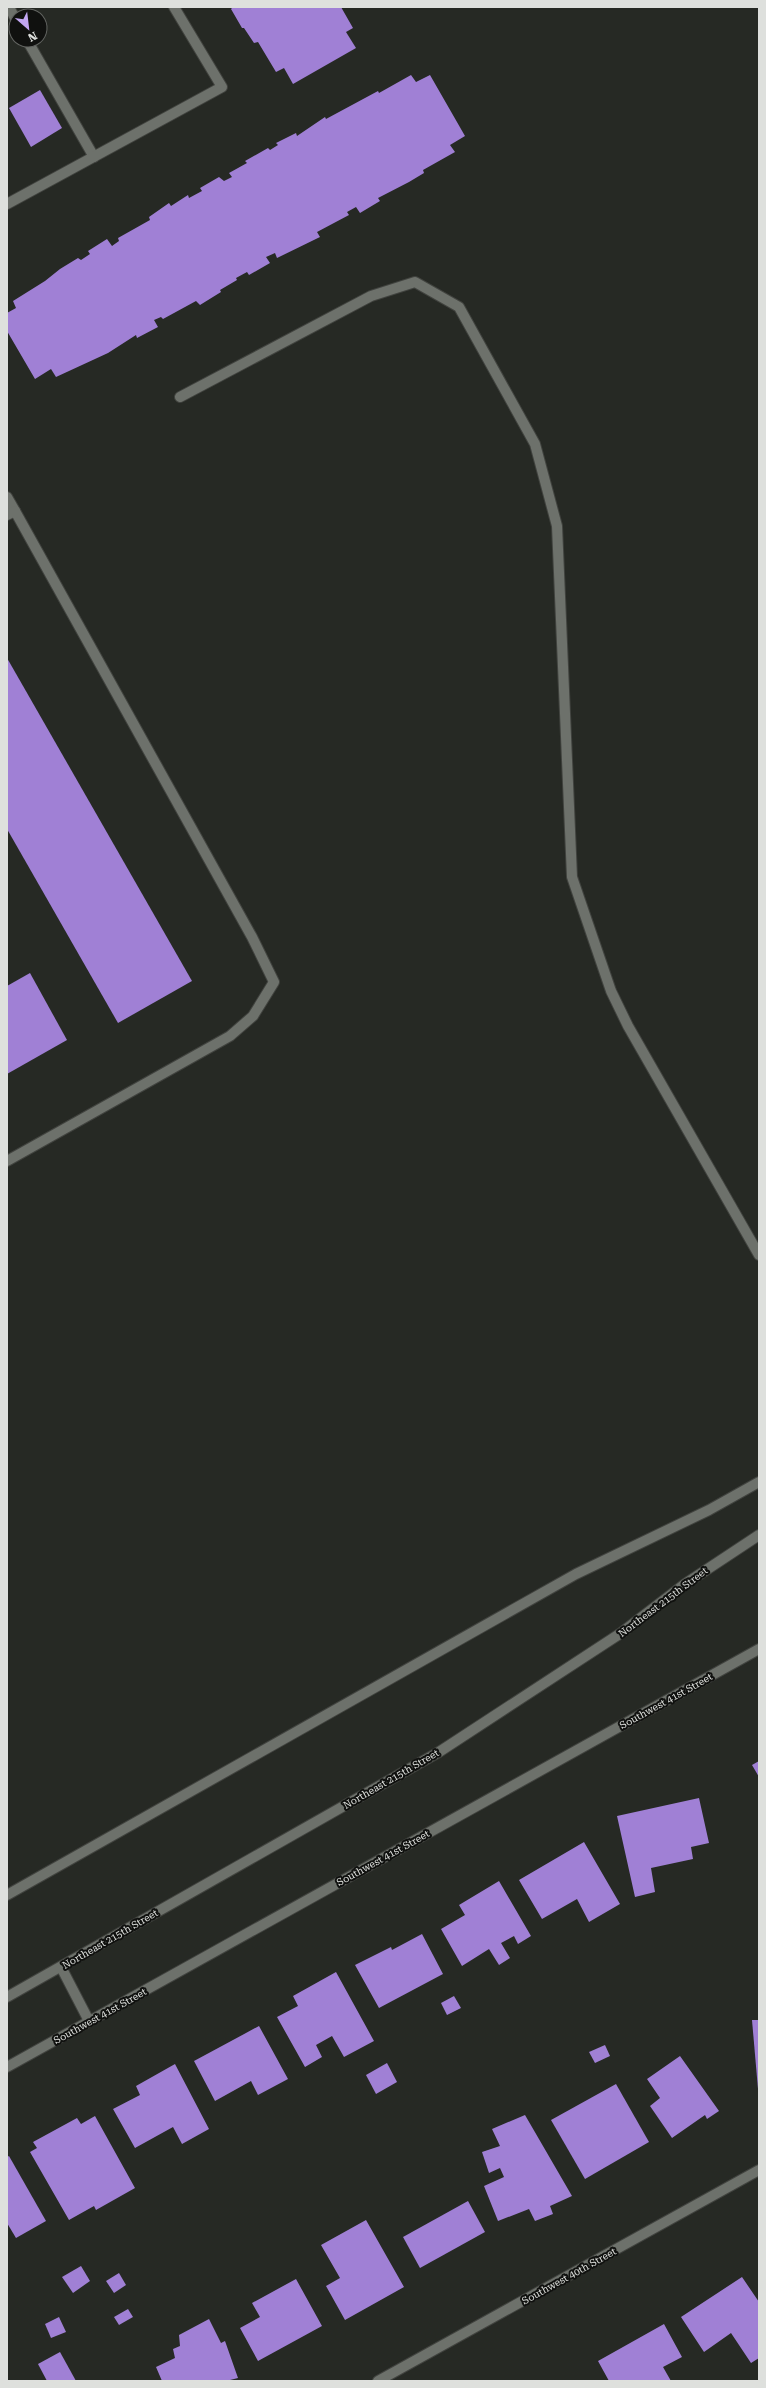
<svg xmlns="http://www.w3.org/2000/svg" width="766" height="2388" viewBox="0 0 766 2388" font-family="'Roboto Serif',serif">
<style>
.building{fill:#a080d5}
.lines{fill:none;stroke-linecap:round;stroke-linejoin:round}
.minor-casing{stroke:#41433f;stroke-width:12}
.minor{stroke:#6d716b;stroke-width:10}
.labels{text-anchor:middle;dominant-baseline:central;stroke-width:4;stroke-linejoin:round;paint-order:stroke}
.street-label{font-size:10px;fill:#dee0dd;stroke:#10110f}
</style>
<rect width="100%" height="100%" fill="#262924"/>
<g class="building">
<polygon points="233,7 341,7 353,28 346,32 356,48 293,84 284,68 276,72 258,42 254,43 244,28 242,28 231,9"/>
<polygon points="411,75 416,82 430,75 465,136 450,145 455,152 423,170 424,173 409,182 378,198 380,201 360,213 356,207 347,212 349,215 317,232 320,237 277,258 275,253 266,257 270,263 249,275 247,272 236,278 237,280 220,290 221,292 200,305 196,301 163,319 161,317 154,320 158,327 137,338 136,335 108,353 56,377 51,369 35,379 7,331 7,313 16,308 13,301 45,281 60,269 78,258 81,260 90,254 88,251 107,239 112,246 119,241 118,238 150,220 149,217 169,203 171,206 188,195 189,198 202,191 200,188 219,177 224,181 232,177 229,173 247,163 245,161 268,148 270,150 278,145 276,143 296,133 297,136 325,117 326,119 378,91 379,93"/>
<polygon points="40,90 62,128 31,147 9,108"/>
<polygon points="7,658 192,981 118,1023 7,829"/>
<polygon points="30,973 67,1040 7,1074 7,986"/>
<polygon points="759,1761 759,1777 752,1765"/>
<polygon points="699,1798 709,1843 691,1847 693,1859 651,1868 655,1892 635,1897 617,1816"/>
<polygon points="584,1842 620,1904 589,1922 577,1899 542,1919 519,1880"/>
<polygon points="499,1881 531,1936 518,1944 514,1936 501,1943 510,1958 499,1965 489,1949 462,1966 441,1929 465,1915 459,1905"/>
<polygon points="422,1934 443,1974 379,2008 355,1965 391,1947 392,1950"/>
<polygon points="336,1972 374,2041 344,2057 332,2036 316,2045 322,2057 305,2067 277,2017 298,2006 293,1996"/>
<polygon points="454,1996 461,2008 447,2015 441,2003"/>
<polygon points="752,2020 759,2020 759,2089 758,2089"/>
<polygon points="259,2026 288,2079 258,2095 251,2081 215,2101 194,2061"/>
<polygon points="605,2045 610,2056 595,2063 589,2052"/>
<polygon points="680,2056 719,2111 707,2119 705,2115 672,2138 650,2106 660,2098 647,2079"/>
<polygon points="387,2063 397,2082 376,2094 366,2075"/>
<polygon points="175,2064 209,2129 182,2144 173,2127 135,2148 113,2109 140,2095 136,2086"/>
<polygon points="616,2084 649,2142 585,2179 551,2120"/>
<polygon points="525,2115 572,2196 550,2206 553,2214 535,2221 529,2209 498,2221 484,2186 504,2177 500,2168 489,2173 482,2152 500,2146 492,2129"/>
<polygon points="95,2116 135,2188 96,2210 94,2206 69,2220 30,2152 37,2148 33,2142 77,2118 81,2124"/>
<polygon points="9,2156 46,2221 16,2238 7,2223 7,2157"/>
<polygon points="468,2201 485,2232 420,2268 403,2237"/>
<polygon points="366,2220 404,2287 345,2320 326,2286 340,2278 321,2245"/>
<polygon points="81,2266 90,2281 73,2293 62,2277"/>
<polygon points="119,2273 126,2285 114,2293 106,2281"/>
<polygon points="742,2277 759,2302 759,2358 751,2363 731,2333 704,2352 681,2317"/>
<polygon points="296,2279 322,2326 258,2361 240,2328 260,2317 252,2303"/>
<polygon points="128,2309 133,2317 119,2325 114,2317"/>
<polygon points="59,2317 66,2332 51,2338 45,2324"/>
<polygon points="209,2319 221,2343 225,2341 238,2378 226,2381 162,2381 156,2367 175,2358 173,2349 180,2346 179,2335"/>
<polygon points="664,2324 682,2357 663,2367 671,2381 609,2381 598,2361"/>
<polygon points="60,2352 76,2381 47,2381 38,2364"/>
</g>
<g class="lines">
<defs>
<g id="minor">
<polyline points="9,7 16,20"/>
<polyline points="27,40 94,157"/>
<polyline points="7,204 222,87 174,7"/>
<polyline points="180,397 371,296 415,282 459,307 535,444 557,526 572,877 611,991 628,1026 759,1255"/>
<polyline points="7,497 15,511"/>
<polyline points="7,515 15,511 252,937 274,982 253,1016 230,1036 7,1161"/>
<polyline points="7,1895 576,1574 709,1510 759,1482"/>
<polyline points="61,1967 89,2021"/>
<polyline points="7,1997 439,1752 621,1633 685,1584 759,1535"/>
<polyline points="7,2067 759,1649"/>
<polyline points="378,2381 759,2170"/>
</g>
</defs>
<use href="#minor" class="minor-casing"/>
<use href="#minor" class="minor"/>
</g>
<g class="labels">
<g class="street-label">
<text transform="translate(663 1602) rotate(-37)">Northeast 215th Street</text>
<text transform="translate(666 1701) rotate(-29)">Southwest 41st Street</text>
<text transform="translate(391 1779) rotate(-30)">Northeast 215th Street</text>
<text transform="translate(383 1858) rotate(-29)">Southwest 41st Street</text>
<text transform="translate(110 1939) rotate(-30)">Northeast 215th Street</text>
<text transform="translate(100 2016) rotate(-29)">Southwest 41st Street</text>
<text transform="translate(569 2276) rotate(-29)">Southwest 40th Street</text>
</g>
</g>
<rect width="766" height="2388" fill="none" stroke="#dee0dd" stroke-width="16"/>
<g transform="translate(28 28) rotate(152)"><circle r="19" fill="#10110f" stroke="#626461"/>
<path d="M0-3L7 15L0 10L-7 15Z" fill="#c2a7f2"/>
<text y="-6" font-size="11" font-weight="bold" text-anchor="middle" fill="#dee0dd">N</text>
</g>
</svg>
